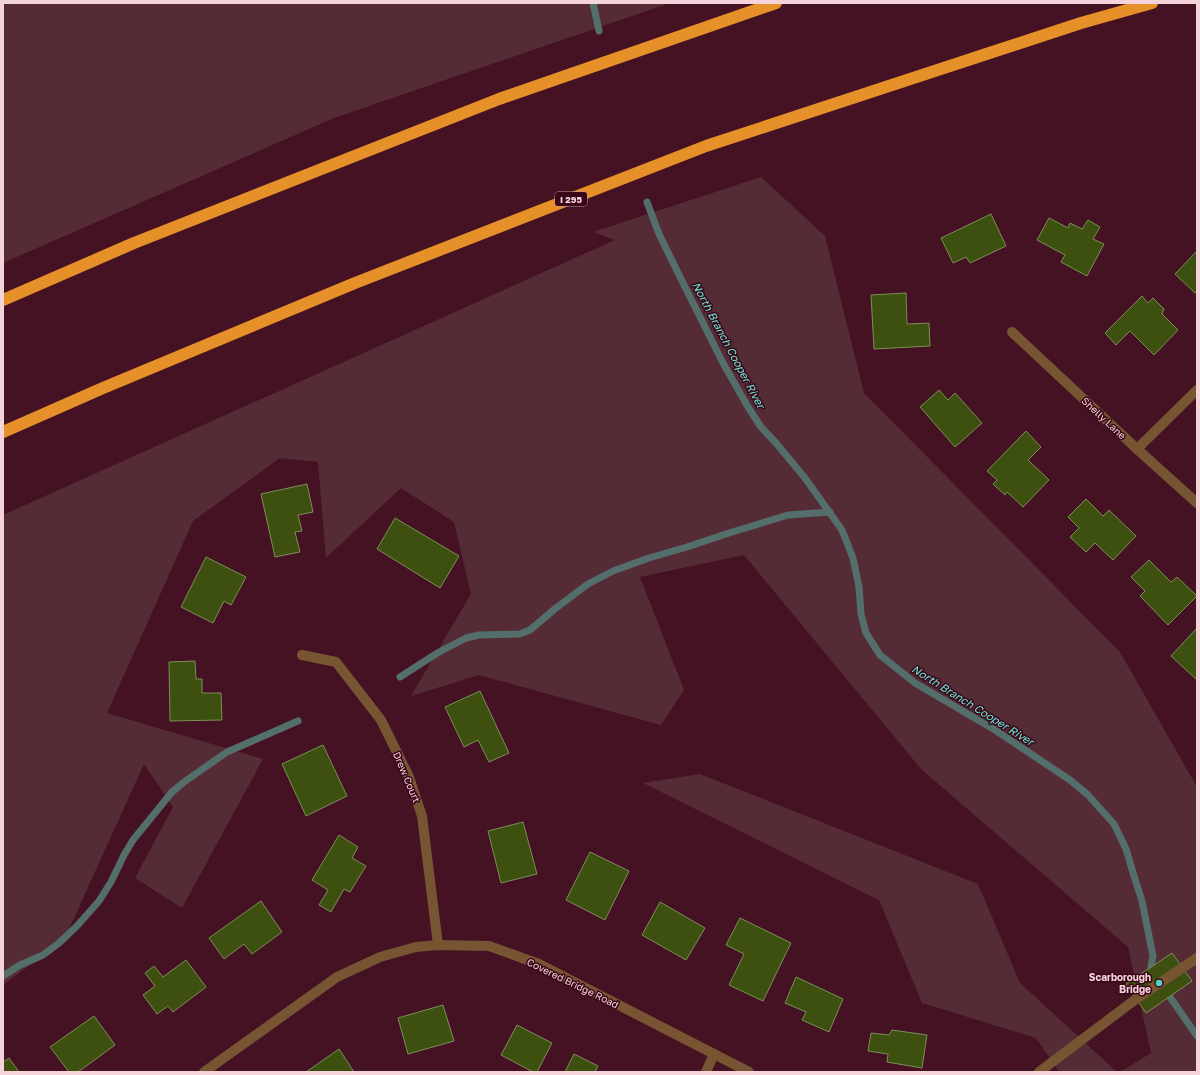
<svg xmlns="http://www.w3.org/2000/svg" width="1200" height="1075" viewBox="0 0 1200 1075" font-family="'Golos Text',sans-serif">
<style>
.green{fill:#552c36}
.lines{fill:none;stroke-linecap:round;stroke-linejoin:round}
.stream{stroke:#546e6c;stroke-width:7}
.building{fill:#3d5010;stroke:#7c8f59}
.minor{stroke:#775432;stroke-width:10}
.motorway{stroke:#e6902a;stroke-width:12}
.poi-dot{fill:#58cec0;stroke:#390718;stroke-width:1.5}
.labels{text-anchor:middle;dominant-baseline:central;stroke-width:3;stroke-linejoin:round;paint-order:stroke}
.shield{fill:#390718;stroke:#bd96a0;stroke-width:1}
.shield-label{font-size:9px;font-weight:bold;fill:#f5d3da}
.street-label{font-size:10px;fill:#f5d3da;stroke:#390718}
.poi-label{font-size:10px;font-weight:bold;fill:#f5d3da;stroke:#390718;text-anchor:end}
.water-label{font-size:11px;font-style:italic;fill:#66ecdc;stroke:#390718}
</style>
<rect width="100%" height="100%" fill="#441222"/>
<g class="green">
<polygon points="3,3 670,3 334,118 3,263"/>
<polygon points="761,177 825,236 864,393 1120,652 1197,787 1197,1072 1120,1072 1151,1053 1128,947 921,769 744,555 640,577 684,690 661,725 479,675 411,696 471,594 454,522 401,488 326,558 318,462 280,458 193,521 107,713 263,759 182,908 135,878 173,807 144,764 64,940 3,985 3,515 615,240 593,232"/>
<polygon points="700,774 978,884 1020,983 1117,1072 1059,1072 1036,1038 922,1003 879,900 643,783"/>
</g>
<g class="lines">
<g class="stream">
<polyline points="593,3 599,31"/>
<polyline points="647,202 659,234 684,285 723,363 748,407 761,427 776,443 805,478 842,530 853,558 859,587 861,614 866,633 880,655 915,683 995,730 1070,780 1088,795 1114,824 1126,849 1134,876 1142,901 1153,956 1151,967"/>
<polyline points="400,677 439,652 466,638 479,635 520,634 530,630 556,608 588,584 613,571 649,558 687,547 729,533 788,515 830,512"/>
<polyline points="3,976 20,965 43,955 59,943 77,926 99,901 111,882 124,855 133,840 172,792 184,782 227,752 298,721"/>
<polyline points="1170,997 1197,1036"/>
</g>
</g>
<g class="building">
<polygon points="991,214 1006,246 970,263 966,257 953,263 941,238"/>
<polygon points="1049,218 1068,228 1070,223 1082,229 1088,220 1100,227 1093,239 1104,244 1087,276 1061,262 1065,255 1037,240"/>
<polygon points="1197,251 1197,291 1195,293 1175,274"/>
<polygon points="906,293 907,324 929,323 930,346 874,349 871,295"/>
<polygon points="1142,296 1148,303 1153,298 1164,309 1162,314 1178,330 1154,355 1130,331 1116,345 1105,333"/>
<polygon points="939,390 948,400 955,393 982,423 955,447 920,407"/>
<polygon points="1026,431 1041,447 1028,460 1049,480 1023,507 1007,492 1005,495 993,484 997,480 987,471"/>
<polygon points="307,484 313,512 298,515 302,531 295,532 300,552 275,557 261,494"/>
<polygon points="1086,499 1103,516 1109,510 1136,536 1113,560 1095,543 1086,552 1070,537 1079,528 1068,517"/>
<polygon points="395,518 459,556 440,588 377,549"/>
<polygon points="206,557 246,577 231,605 224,601 213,623 181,607"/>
<polygon points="1149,560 1171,582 1177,577 1197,596 1168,625 1140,596 1145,591 1131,577"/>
<polygon points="1197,628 1197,680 1171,656"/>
<polygon points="195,661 196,679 202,679 202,693 221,693 222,720 170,721 169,662"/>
<polygon points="480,691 509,753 489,762 478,740 464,747 445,707"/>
<polygon points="323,745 347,796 306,816 282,764"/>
<polygon points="523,822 537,874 501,883 488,831"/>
<polygon points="339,835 358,847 352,858 366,866 350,892 344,889 331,912 319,905 328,890 312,880"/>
<polygon points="590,852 629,871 605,920 566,900"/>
<polygon points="261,901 282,932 252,954 244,944 224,959 209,938"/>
<polygon points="660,902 705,928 686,960 642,935"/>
<polygon points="740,918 791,943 763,1001 729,985 744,954 726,945"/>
<polygon points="1172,953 1192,981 1146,1013 1126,984"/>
<polygon points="186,960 206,987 173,1012 168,1006 157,1014 143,995 155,986 145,973 154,966 163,977"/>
<polygon points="796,977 843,999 829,1032 802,1020 806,1012 785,1003"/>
<polygon points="443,1005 454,1041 408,1054 398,1018"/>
<polygon points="94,1016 115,1045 78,1072 69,1072 50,1047"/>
<polygon points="517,1025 552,1043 537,1072 533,1072 501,1055"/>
<polygon points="892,1030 927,1035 922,1068 887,1062 888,1054 868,1051 871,1033 889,1035"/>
<polygon points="339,1049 354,1072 306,1072"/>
<polygon points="574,1054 598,1066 595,1072 565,1072"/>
<polygon points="9,1058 19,1072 3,1072 3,1062"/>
</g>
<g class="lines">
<g class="minor">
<polyline points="1012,332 1137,449 1197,503"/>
<polyline points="1137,449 1197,390"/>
<polyline points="302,655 336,662 381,720 409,777 422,816 438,945"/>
<polyline points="204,1072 337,977 380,957 416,947 438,945 489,946 539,964 749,1072"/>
<polyline points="706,1072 714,1054"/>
<polyline points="1039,1072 1136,999 1197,958"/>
</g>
<g class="motorway">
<polyline points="3,300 134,243 499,99 776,3"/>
<polyline points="3,432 103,388 355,283 706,146 1081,23 1152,3"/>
</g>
</g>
<circle class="poi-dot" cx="1159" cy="983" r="4"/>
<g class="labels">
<rect class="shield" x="555" y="192" width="32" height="14" rx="3"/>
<g class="shield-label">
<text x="571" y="199">I 295</text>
</g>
<g class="street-label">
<text transform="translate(1104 418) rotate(43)">Shelly Lane</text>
<text transform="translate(407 777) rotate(67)">Drew Court</text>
<text transform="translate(573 983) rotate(26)">Covered Bridge Road</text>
</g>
<g class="poi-label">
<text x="1151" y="977">Scarborough<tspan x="1151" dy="12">Bridge</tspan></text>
</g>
<g class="water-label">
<text transform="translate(729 345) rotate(62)">North Branch Cooper River</text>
<text transform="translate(973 705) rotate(32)">North Branch Cooper River</text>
</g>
</g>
<rect width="1200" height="1075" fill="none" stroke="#f5d3da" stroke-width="8"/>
</svg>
